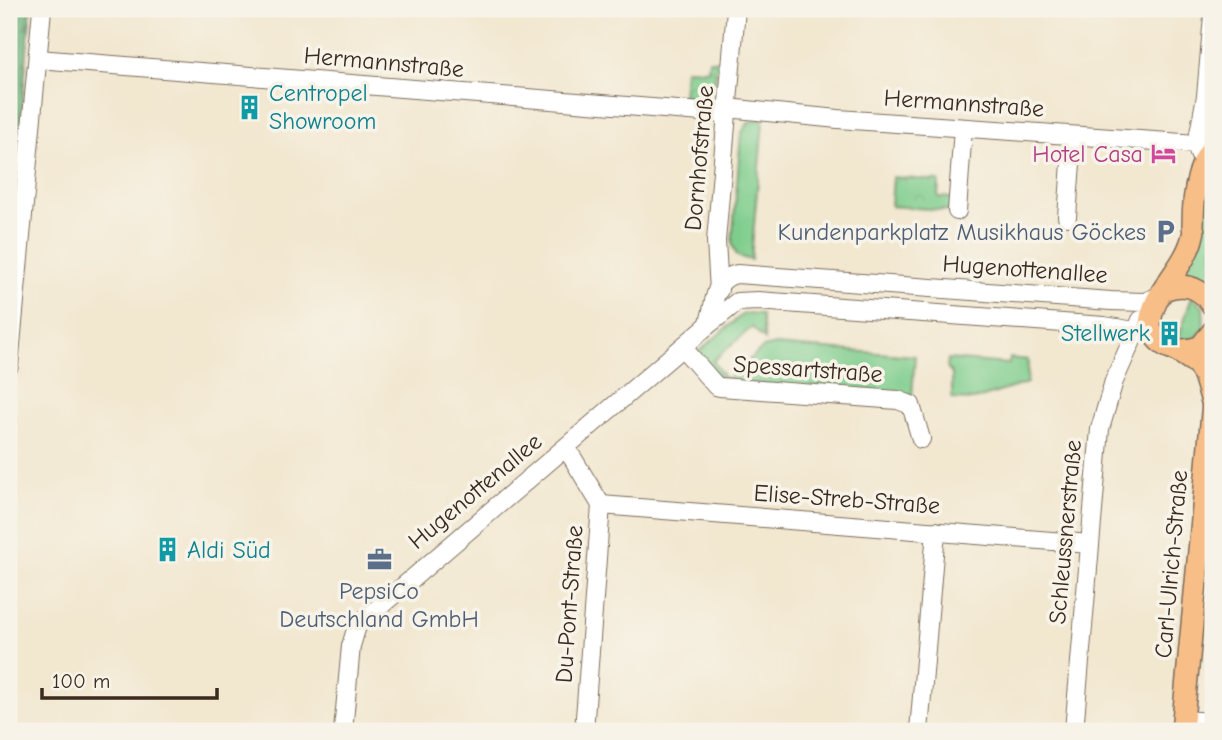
<svg xmlns="http://www.w3.org/2000/svg" width="1222" height="740" viewBox="0 0 1222 740" font-family="'Comic Neue',sans-serif">
<style>
.green{fill:#7fcd8d;stroke:#5d7c56;stroke-width:2}
.forest{fill:url(#forest-firs);stroke:#516d4b;stroke-width:2}
.park{fill:url(#park-crowns);stroke:#5d7c56;stroke-width:2}
.lines{fill:none;stroke-linecap:round;stroke-linejoin:round}
.minor-casing{stroke:#7b6c5c;stroke-width:20}
.major-casing{stroke:#7b6c5c;stroke-width:24}
.minor{stroke:#fff;stroke-width:18}
.major{stroke:#f7be87;stroke-width:21}
.labels{text-anchor:middle;dominant-baseline:central;stroke-width:7;stroke-linejoin:round;paint-order:stroke}
.street-label{font-size:24px;fill:#3b2a1e;stroke:#f7f3e8}
.culture-label{font-size:24px;fill:#0d838f;stroke:#f7f3e8;text-anchor:start}
.hotel-label{font-size:24px;fill:#b23c85;stroke:#f7f3e8;text-anchor:end}
.service-label{font-size:24px;fill:#4e5e75;stroke:#f7f3e8;text-anchor:end}
</style>
<defs>
<pattern id="forest-firs" width="22" height="20" patternUnits="userSpaceOnUse" patternTransform="scale(1.75)"><rect width="22" height="20" fill="#67b078"/><path d="M5 1l3.5 6h-7zM16 11l3.5 6h-7z" fill="#568f62"/></pattern>
<pattern id="park-crowns" width="20" height="18" patternUnits="userSpaceOnUse" patternTransform="scale(1.75)"><rect width="20" height="18" fill="#7fcd8d"/><path d="M2 6a3 3 0 1 1 6 0M12 15a3 3 0 1 1 6 0" fill="none" stroke="#6fb079"/></pattern>
</defs>
<rect width="100%" height="100%" fill="#f7f3e8"/>
<filter id="ink" filterUnits="userSpaceOnUse"><feTurbulence type="fractalNoise" baseFrequency=".0143" numOctaves="2"/><feDisplacementMap in="SourceGraphic" scale="14" xChannelSelector="R" yChannelSelector="G"/><feConvolveMatrix kernelMatrix="1 2 1 2 8 2 1 2 1" color-interpolation-filters="sRGB"/></filter>
<filter id="wash" filterUnits="userSpaceOnUse"><feTurbulence type="fractalNoise" baseFrequency=".00686" numOctaves="4" result="noise"/><feDisplacementMap in="SourceGraphic" scale="28" xChannelSelector="R" yChannelSelector="G"/><feGaussianBlur stdDeviation="1.57" result="paint"/><feColorMatrix in="noise" values="0 0 0 0 0 0 0 0 0 0 0 0 0 0 0 0 0 1.4 0 .05"/><feComposite in="paint" operator="in"/></filter>
<g filter="url(#wash)">
<rect width="100%" height="100%" fill="#f2e7cf"/>
<g class="green">
<polygon points="762,119 763,121 751,260 737,256 732,244 741,134 749,122"/>
<polygon points="1213,157 1213,281 1182,269 1204,179"/>
<polygon points="1192,296 1203,307 1204,327 1197,337 1177,343"/>
<polygon points="748,313 761,314 765,340 752,327 713,361 726,380 763,348 775,345 915,356 912,396 722,381 698,352 742,315"/>
<polygon points="1010,358 1028,360 1027,383 974,400 952,399 952,374 947,368 948,359 1009,364"/>
</g>
<polygon class="forest" points="9,9 31,9 9,250"/>
<g class="park">
<polygon points="709,60 718,61 714,90 704,98 683,98 685,69 708,70"/>
<polygon points="893,177 939,181 938,197 953,198 952,211 891,206"/>
</g>
</g>
<g filter="url(#ink)">
<g class="lines">
<defs>
<g id="minor">
<polyline points="38,59 727,114"/>
<polyline points="727,108 838,119 1197,144"/>
<polyline points="1199,154 1197,144 1206,96 1213,16"/>
<polyline points="957,211 963,128"/>
<polyline points="1067,217 1073,136"/>
<polyline points="719,290 716,241 736,9"/>
<path d="M708 325C716 305 711 279 737 274L1111 301 1145 302 1161 295"/>
<polyline points="683,348 716,386 720,387 898,400 911,405 921,439"/>
<polyline points="9,366 42,9"/>
<polyline points="564,449 572,457 601,505 584,731"/>
<polyline points="601,505 1090,544"/>
<polyline points="1183,720 1213,722"/>
<polyline points="343,731 351,646 357,626 708,325 737,302 758,301 1104,326 1153,334"/>
<polyline points="919,731 936,531"/>
<polyline points="1074,731 1100,429 1114,381 1141,320"/>
</g>
<g id="major">
<path d="M1213 147C1196 167 1193 199 1193 225 1193 232 1195 228 1193 235 1186 269 1150 293 1150 327 1159 349 1178 354 1200 347L1213 331"/>
<path d="M1166 289C1187 282 1201 288 1213 306"/>
<polyline points="1177,351 1197,364 1204,375 1213,405"/>
<polyline points="1182,731 1213,402"/>
</g>
</defs>
<use href="#minor" class="minor-casing"/>
<use href="#major" class="major-casing"/>
<use href="#minor" class="minor"/>
<use href="#major" class="major"/>
</g>
</g>
<defs>
<symbol id="building-bare" viewBox="-9 -9 18 18"><path d="M-4-6H4V6H1V3H-1V6H-4ZM-2.5-4.3h1.7v1.8h-1.7ZM.8-4.3h1.7v1.8H.8ZM-2.5-1h1.7V.8h-1.7ZM.8-1h1.7V.8H.8Z" fill="#0f9aa8" stroke="#f7f3e8" stroke-width="2.5" paint-order="stroke"/></symbol>
<symbol id="hotel-bare" viewBox="-9 -9 18 18"><path d="M-6-4.5h1.5V1H6V5H4.5V3h-9V5H-6ZM-4 0a1.8 1.8 0 1 1 3.6 0ZM.5 0V-2.5h3Q6-2.5 6 0Z" fill="#d1479c" stroke="#f7f3e8" stroke-width="2.5" paint-order="stroke"/></symbol>
<symbol id="parking-bare" viewBox="-9 -9 18 18"><path d="M-3.5-5.5H1a3.5 3.5 0 0 1 0 7H-1V5.5H-3.5ZM-1-3.4V-.6H.8a1.4 1.4 0 0 0 0-2.8Z" fill="#5c6f8a" stroke="#f7f3e8" stroke-width="2.5" paint-order="stroke"/></symbol>
<symbol id="office-bare" viewBox="-9 -9 18 18"><path d="M-6-3h4V-5.5h4V-3h4V5H-6ZM-1-4.5V-3h2v-1.5ZM-6 0V1H6V0Z" fill="#5c6f8a" stroke="#f7f3e8" stroke-width="2.5" paint-order="stroke"/></symbol>
</defs>
<g fill-rule="evenodd">
<use href="#building-bare" x="232" y="90" width="35" height="35"/>
<use href="#hotel-bare" x="1146" y="136" width="35" height="35"/>
<use href="#parking-bare" x="1148" y="214" width="35" height="35"/>
<use href="#building-bare" x="1152" y="316" width="35" height="35"/>
<use href="#building-bare" x="150" y="532" width="35" height="35"/>
<use href="#office-bare" x="362" y="542" width="35" height="35"/>
</g>
<g class="labels">
<g class="street-label">
<text transform="translate(384 62) rotate(5)">Hermannstraße</text>
<text transform="translate(964 103) rotate(4)">Hermannstraße</text>
<text transform="translate(699 158) rotate(-85)">Dornhofstraße</text>
<text transform="translate(1025 269) rotate(4)">Hugenottenallee</text>
<text transform="translate(808 369) rotate(4)">Spessartstraße</text>
<text transform="translate(475 491) rotate(-40)">Hugenottenallee</text>
<text transform="translate(847 499) rotate(4)">Elise-Streb-Straße</text>
<text transform="translate(1065 532) rotate(-85)">Schleussnerstraße</text>
<text transform="translate(1171 564) rotate(-85)">Carl-Ulrich-Straße</text>
<text transform="translate(569 604) rotate(-86)">Du-Pont-Straße</text>
</g>
<g class="culture-label">
<text x="269" y="93">Centropel<tspan x="269" dy="28">Showroom</tspan></text>
<text x="1150" y="333" text-anchor="end">Stellwerk</text>
<text x="187" y="550">Aldi Süd</text>
</g>
<g class="hotel-label">
<text x="1143" y="154">Hotel Casa</text>
</g>
<g class="service-label">
<text x="1146" y="232">Kundenparkplatz Musikhaus Göckes</text>
<text x="379" y="591" text-anchor="middle">PepsiCo<tspan x="379" dy="28">Deutschland GmbH</tspan></text>
</g>
</g>
<rect width="1222" height="740" fill="none" stroke="#f7f3e8" stroke-width="35"/>
<path d="M42 688v10h175v-10" fill="none" stroke="#3b2a1e" stroke-width="3.5"/>
<text x="52" y="688" font-size="21" fill="#3b2a1e" stroke="#f7f3e8" stroke-width="5" paint-order="stroke">100 m</text>
</svg>
